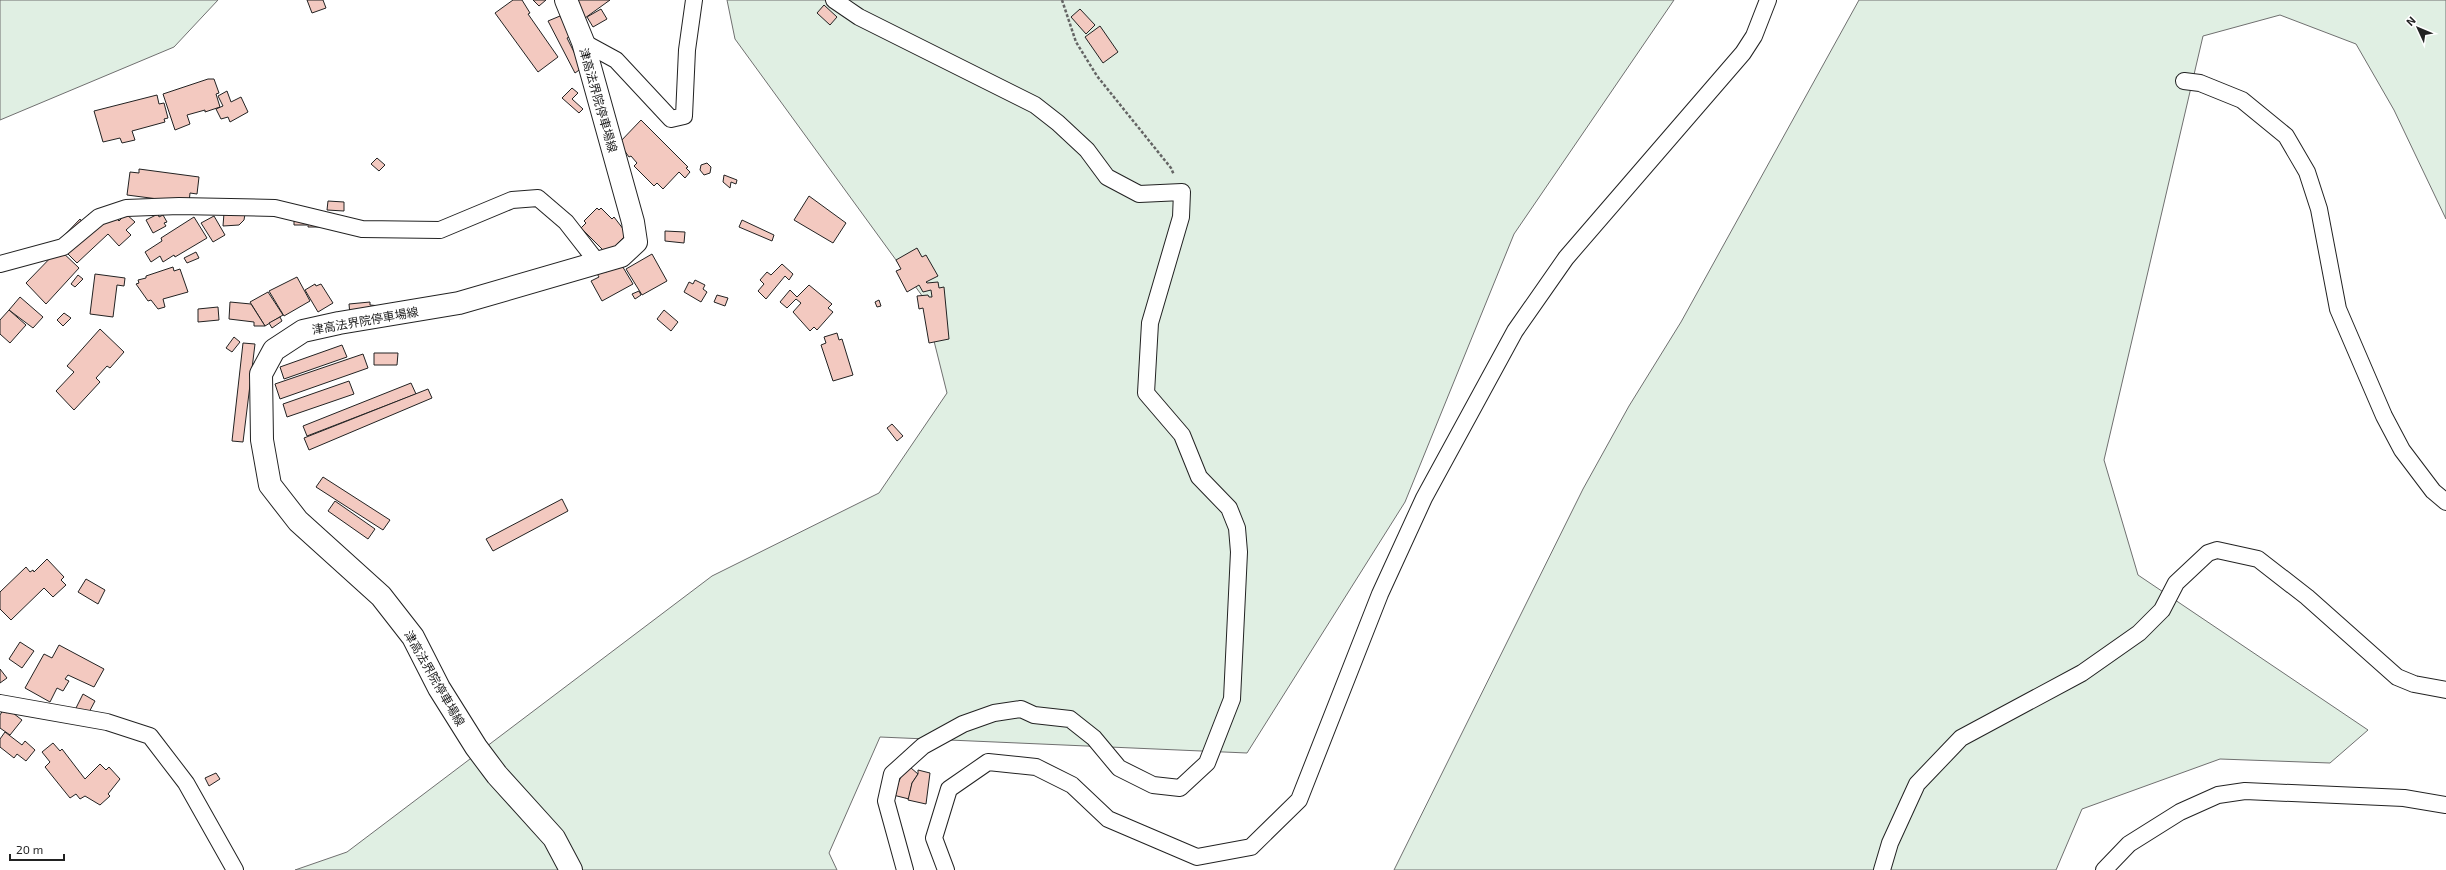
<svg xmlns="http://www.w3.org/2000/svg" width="2446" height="870" viewBox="0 0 2446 870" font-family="'Exo 2','Noto Sans JP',sans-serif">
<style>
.green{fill:#e0efe3;stroke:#6f6f6f}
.building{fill:#f3c9c0;stroke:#222}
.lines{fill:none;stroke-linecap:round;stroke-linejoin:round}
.minor-casing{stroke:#222;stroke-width:18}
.secondary-casing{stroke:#222;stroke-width:24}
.path{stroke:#646464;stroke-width:2.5;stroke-dasharray:3 2;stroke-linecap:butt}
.minor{stroke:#fff;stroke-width:16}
.secondary{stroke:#fff;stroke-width:22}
.labels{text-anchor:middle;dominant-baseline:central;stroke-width:3;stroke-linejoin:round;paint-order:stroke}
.street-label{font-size:12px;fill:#222;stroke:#fff}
</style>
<rect width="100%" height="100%" fill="#fff"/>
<g class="green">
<polygon points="0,0 218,0 174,47 0,120"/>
<polygon points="727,0 1674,0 1514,234 1405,502 1247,753 880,737 829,853 837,870 295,870 347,852 712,576 879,493 947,393 923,297 735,39"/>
<polygon points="1859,0 2446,0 2446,219 2394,110 2356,44 2280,15 2203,36 2104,460 2138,575 2368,730 2330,763 2220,759 2082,809 2056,870 1394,870 1583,489 1629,406 1681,322"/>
</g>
<g class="building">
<polygon points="307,0 323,0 326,8 312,13"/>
<polygon points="513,0 522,0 530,13 528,14 558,57 538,72 495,13"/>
<polygon points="533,0 546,0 539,6"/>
<polygon points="575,0 610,0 585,18"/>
<polygon points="824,5 837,17 830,25 817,13"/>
<polygon points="601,9 607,19 593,27 587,17"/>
<polygon points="1080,9 1095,25 1086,34 1071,17"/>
<polygon points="560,16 571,36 567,38 582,68 575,73 548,21"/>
<polygon points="1100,26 1118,52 1103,63 1085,37"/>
<polygon points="208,79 214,79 219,93 216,94 220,107 205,112 205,110 187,115 190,124 175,130 163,94"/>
<polygon points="572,88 578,93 572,99 583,109 579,113 562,98"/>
<polygon points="227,91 231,102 241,97 248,112 230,122 228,117 221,119 216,109 223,106 218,96"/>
<polygon points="157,95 159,104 164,103 168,118 164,119 165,122 132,131 135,140 122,143 120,138 103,142 94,111"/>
<polygon points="641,120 688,167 686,168 690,172 685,178 679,172 663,189 657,183 654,186 634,166 637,163 631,156 629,157 619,143"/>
<polygon points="377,158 385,165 379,171 371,164"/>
<polygon points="707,163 711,167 710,173 704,175 700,170 701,165"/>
<polygon points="139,169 199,177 197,194 190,193 189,203 158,202 158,199 127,195 130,172 139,173"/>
<polygon points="724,175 737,180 736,184 731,182 730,188 723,182"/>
<polygon points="809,196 846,223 833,243 794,220"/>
<polygon points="328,201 344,202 344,211 327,210"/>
<polygon points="597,208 599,210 601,208 612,219 614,217 627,234 607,254 581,228 586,223 584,221"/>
<polygon points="108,210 119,221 126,214 135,222 126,230 131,235 119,246 108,234 77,263 57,243 80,219 82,222 89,214 96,222"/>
<polygon points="224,213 245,214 244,220 239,225 223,226"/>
<polygon points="158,214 159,217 163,215 167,222 164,223 166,226 153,233 146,220"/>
<polygon points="214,216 225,235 213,242 201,223"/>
<polygon points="194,217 207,238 175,257 174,255 163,262 160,256 151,262 145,252 162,241 161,238"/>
<polygon points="294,218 306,218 307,225 294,225"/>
<polygon points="308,220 321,227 308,227"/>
<polygon points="742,220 774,235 772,241 739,227"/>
<polygon points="665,231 685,232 684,243 665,241"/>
<polygon points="917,248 922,257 926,255 938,276 926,282 927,283 938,282 939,288 944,287 949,339 929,343 923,308 919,309 917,296 928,295 929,297 932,297 931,290 923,292 919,285 907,292 896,271 901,269 896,260"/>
<polygon points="59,249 79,268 46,304 26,283"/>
<polygon points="196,252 199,258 187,263 184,258"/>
<polygon points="652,254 667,281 642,295 626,269"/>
<polygon points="621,264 633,284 602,301 591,281 599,277 596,272 604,268 606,272"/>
<polygon points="782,264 793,274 789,280 785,276 766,299 758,291 764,284 760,280 767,272 771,275"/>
<polygon points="173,267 174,271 180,269 188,292 163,299 165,307 158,309 151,300 148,301 136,284 139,283 138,280 146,278 146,276"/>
<polygon points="95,274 125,278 124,286 117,285 113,317 90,314"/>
<polygon points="78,275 83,279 75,287 71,284"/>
<polygon points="297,277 310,301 284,316 269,291"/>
<polygon points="695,280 705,285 703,289 707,292 701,302 684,292 689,282 693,284"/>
<polygon points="315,284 316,286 321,284 333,303 318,312 305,290"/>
<polygon points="809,285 832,304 828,308 833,312 817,330 814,327 810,331 793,312 801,303 796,299 787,308 780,302 790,290 797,297"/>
<polygon points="639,291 641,295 635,299 632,294"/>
<polygon points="268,292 283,315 265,326 250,302"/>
<polygon points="717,295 728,298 725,306 714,302"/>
<polygon points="20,297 43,317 33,328 9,310"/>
<polygon points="879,300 881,306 877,307 875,302"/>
<polygon points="230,302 251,304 265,326 254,326 254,322 229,319"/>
<polygon points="370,302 370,305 381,306 350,315 349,304"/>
<polygon points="218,307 219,320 198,322 198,309"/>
<polygon points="9,310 26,325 10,343 0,334 0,320"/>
<polygon points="664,310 678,322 671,331 657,319"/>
<polygon points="64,313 71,318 63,326 57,320"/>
<polygon points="280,317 282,321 272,328 269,323"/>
<polygon points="100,329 124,352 110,368 107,366 96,378 100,382 74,410 56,391 74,372 67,366"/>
<polygon points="837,333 839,340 842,339 853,375 833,381 821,345 826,343 824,337"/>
<polygon points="234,337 240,342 232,352 226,348"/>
<polygon points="243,343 255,344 243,442 232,441"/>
<polygon points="342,345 347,357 284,379 280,367"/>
<polygon points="374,353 398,353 397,365 374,365"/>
<polygon points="363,354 368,368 280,399 275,384"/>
<polygon points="349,381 354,394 287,417 283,404"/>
<polygon points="411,383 416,394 307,436 303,426"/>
<polygon points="428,389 432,398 309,450 304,438"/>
<polygon points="892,424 903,436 897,441 887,428"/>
<polygon points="323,477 390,520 383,530 316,487"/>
<polygon points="562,499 568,511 493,551 486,539"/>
<polygon points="335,501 375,529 368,539 328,511"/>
<polygon points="47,559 64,577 61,580 66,585 53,597 44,588 11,620 0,609 0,592 26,567 30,572 33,570 34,572"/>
<polygon points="86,579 105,590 98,604 78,592"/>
<polygon points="20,642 34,651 22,668 9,659"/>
<polygon points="59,645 104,669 94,687 68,675 65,679 69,681 63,691 57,688 50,702 25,688 44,654 52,658"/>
<polygon points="0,669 7,678 0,683"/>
<polygon points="83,694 95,701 87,716 75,710"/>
<polygon points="3,710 7,713 9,710 22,720 10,735 0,728 0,715"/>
<polygon points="5,732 22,745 25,741 35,750 26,761 17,754 14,758 0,747 0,739"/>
<polygon points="53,743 60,751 62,749 85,779 100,764 106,770 109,767 120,779 108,794 110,796 100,805 85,796 80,799 76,794 70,798 45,767 50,762 42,752"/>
<polygon points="911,768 918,774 912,783 909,799 893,795 903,772"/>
<polygon points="918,770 930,773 926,804 908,800 912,783 918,774"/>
<polygon points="216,773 220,779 209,786 205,778"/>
</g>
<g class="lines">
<defs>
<g id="minor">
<polyline points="834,0 859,17 1035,105 1058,123 1087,150 1107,177 1139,194 1182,192 1181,217 1150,323 1146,393 1182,435 1199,477 1229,508 1237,528 1239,552 1232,699 1207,763 1180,788 1153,785 1119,768 1094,738 1070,719 1034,715 1021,709 994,713 963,724 923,746 892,774 886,801 905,870"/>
<polyline points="583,42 616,60 671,119 684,116 687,50 694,0"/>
<polyline points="2184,81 2200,83 2242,100 2286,136 2307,172 2319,209 2338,309 2384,416 2402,450 2433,491 2446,502"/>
<polyline points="0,264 63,247 99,217 126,208 179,206 275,208 362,229 440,230 512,200 538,198 566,222 598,263"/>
<polyline points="0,703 107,722 150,736 186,783 235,870"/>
<polyline points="946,870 934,838 949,789 988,762 1036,767 1072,785 1108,819 1197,857 1251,847 1299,800 1380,594 1424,498 1515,331 1566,258 1743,53 1754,36 1768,0"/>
<polyline points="1882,870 1890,843 1917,784 1961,738 2082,673 2139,633 2162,610 2176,583 2208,553 2217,550 2258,559 2307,597 2397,677 2414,684 2446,690"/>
<polyline points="2104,870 2129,844 2180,812 2218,795 2245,791 2404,798 2446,805"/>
</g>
<polyline id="secondary" points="566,0 583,42 633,222 636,242 621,256 459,303 339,323 303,331 274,350 261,374 262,440 270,485 298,521 381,596 413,637 439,688 476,747 497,775 554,838 571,870"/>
</defs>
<use href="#minor" class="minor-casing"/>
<use href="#secondary" class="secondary-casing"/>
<polyline class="path" points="1062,0 1076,42 1097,76 1171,168 1174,175"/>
<use href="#minor" class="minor"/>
<use href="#secondary" class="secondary"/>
</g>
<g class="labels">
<g class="street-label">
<text transform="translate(599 100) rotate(74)">津高法界院停車場線</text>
<text transform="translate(365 320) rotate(-10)">津高法界院停車場線</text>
<text transform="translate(435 678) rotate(60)">津高法界院停車場線</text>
</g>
</g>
<g transform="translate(2418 28) rotate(314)" stroke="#ffffff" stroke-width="3" paint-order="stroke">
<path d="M0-3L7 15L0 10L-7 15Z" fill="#222222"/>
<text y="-6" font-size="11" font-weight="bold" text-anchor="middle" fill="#222222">N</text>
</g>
<path d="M10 854v6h54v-6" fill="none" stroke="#222222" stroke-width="2"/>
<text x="16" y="854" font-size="12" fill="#222222" stroke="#ffffff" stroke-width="3" paint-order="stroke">20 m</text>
</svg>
